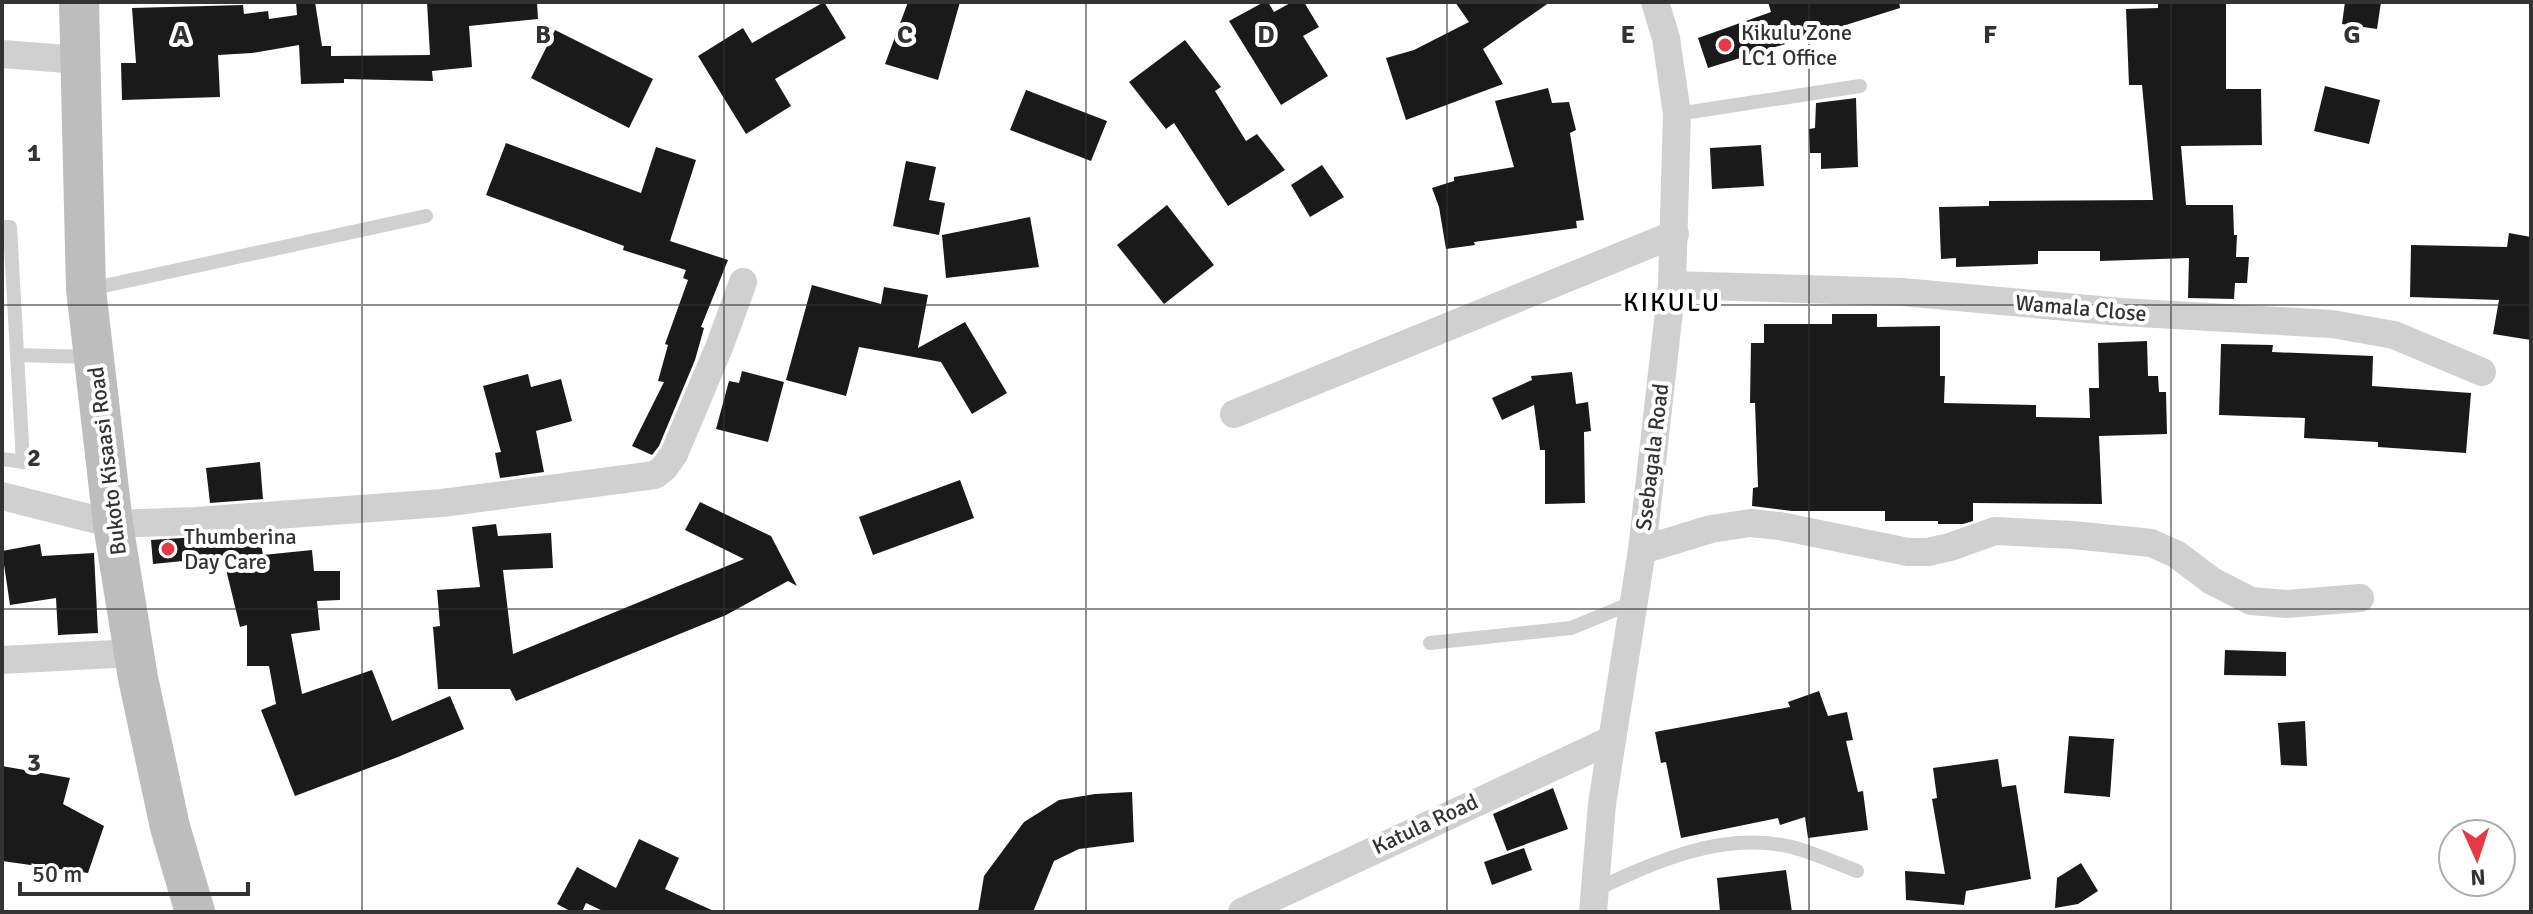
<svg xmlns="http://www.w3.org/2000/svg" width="2533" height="914" viewBox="0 0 2533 914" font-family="Signika,sans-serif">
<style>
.building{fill:#1a1a1a}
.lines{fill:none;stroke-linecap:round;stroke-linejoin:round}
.lane{stroke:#d0d0d0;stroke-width:14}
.street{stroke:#d0d0d0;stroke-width:28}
.secondary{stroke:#bdbdbd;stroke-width:40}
.grid{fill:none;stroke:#333;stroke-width:2;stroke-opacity:0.55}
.poi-dot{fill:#e63946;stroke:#fff;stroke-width:3}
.labels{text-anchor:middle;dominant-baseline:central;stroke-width:8;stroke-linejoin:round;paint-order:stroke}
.poi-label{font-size:22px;fill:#333;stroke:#fff;text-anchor:start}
.street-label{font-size:22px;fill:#333;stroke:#fff}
.quarter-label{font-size:26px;letter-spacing:2px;fill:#000;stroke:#fff}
.grid-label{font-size:26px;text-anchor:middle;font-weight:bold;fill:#333;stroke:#fff;stroke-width:8;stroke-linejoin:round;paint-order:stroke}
</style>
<rect width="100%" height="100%" fill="#fff"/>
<g class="building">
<polygon points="296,2 315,2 322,46 331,46 331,56 430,55 427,2 537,2 538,19 469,26 472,67 432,71 433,81 344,79 344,83 301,84 299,45 252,53 218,55 220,97 122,100 121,63 136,63 132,8 243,5 244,14 268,11 269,19 297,15"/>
<polygon points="824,2 846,38 775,79 791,106 746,134 698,56 743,28 752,43"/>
<polygon points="908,2 960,2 938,80 885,64"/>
<polygon points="1264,2 1268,2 1274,12 1292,2 1304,2 1319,27 1303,36 1328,76 1281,105 1229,21"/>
<polygon points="1455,2 1550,2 1483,49 1503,84 1406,120 1386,58 1414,50 1469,22"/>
<polygon points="1768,2 1899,2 1900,8 1708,68 1698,38 1771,12"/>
<polygon points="2158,2 2226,2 2226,89 2261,89 2262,145 2181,146 2186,205 2233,205 2234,235 2237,235 2236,257 2249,257 2247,283 2235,283 2234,299 2188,298 2189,258 2100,261 2100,251 2038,251 2038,264 1956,267 1956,258 1941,259 1939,207 1989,206 1989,201 2153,200 2142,85 2129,85 2126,9 2158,8"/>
<polygon points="2345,2 2381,2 2377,29 2342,24"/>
<polygon points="555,30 653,79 629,128 531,78"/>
<polygon points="1185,40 1221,87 1215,91 1246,141 1257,134 1285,170 1228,206 1174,123 1166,129 1129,82"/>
<polygon points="2325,86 2380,100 2369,144 2314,131"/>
<polygon points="1548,88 1552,103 1569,102 1576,130 1570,133 1584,220 1576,221 1577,228 1474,242 1475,245 1446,249 1439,207 1432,188 1454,181 1454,177 1514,167 1495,101"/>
<polygon points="1026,90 1107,121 1091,161 1010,130"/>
<polygon points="1856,98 1858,167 1821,169 1821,153 1810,153 1809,129 1815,128 1816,103"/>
<polygon points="506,143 641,193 656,147 696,160 670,241 728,260 701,327 704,328 695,360 659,446 652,455 632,446 664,382 658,381 668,345 665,344 688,280 683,278 686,270 623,250 624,246 486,195"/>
<polygon points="1761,145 1764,186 1712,189 1710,148"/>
<polygon points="906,161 936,167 929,200 945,203 939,235 893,226"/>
<polygon points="1322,165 1344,197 1310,217 1291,185"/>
<polygon points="1167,205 1214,265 1164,304 1117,245"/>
<polygon points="1030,217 1039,267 946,278 942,235"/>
<polygon points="2509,233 2531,237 2531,340 2493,334 2499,300 2410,297 2411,245 2507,247"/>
<polygon points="812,285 881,304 884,287 928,295 918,348 965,322 1007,393 972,414 941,362 859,347 846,396 786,380"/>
<polygon points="1832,314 1877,314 1877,327 1940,326 1940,376 1945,376 1944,403 2036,405 2036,417 2090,418 2089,388 2099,388 2098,343 2147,341 2148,376 2158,376 2159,392 2166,392 2167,434 2099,436 2102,504 1973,503 1973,521 1963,524 1938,524 1938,521 1885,521 1885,511 1792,511 1752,506 1753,488 1758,487 1755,403 1750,403 1751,343 1764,343 1764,324 1832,324"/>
<polygon points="2221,344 2273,345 2272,352 2373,356 2372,386 2471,393 2466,453 2378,447 2378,442 2304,438 2305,418 2219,415"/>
<polygon points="742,371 784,382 768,442 716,429 729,381 739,383"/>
<polygon points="1572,372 1576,404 1588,402 1591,431 1584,432 1585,503 1545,504 1545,450 1540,450 1534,405 1502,420 1492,398 1532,380 1531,376"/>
<polygon points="528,374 531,387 561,379 572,421 536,431 544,472 500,478 495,453 501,452 483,386"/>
<polygon points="260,462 263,499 210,503 206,468"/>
<polygon points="960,480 974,518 873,555 859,517"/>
<polygon points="700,502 771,536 797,586 788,581 726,615 516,701 510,689 438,689 433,627 440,626 437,590 480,587 472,527 496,524 498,536 551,533 553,568 503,570 513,654 744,559 685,530"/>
<polygon points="259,533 263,555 312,550 314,571 340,571 340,600 317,601 320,630 291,634 302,694 372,670 392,721 450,696 464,729 398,757 295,796 261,710 276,704 269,666 247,666 247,625 240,627 223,557 153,564 151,540"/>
<polygon points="40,544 42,556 94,553 98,633 58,635 56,598 10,605 2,551"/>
<polygon points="2225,650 2286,652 2286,676 2224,675"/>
<polygon points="1819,691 1828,716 1847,712 1853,740 1846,741 1858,792 1863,791 1868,830 1808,838 1805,817 1780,825 1778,818 1681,838 1666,762 1661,763 1655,732 1790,707 1788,702"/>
<polygon points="2305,721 2307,766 2281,765 2278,723"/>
<polygon points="2069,736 2114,739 2110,797 2064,793"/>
<polygon points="1998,759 2002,787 2016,785 2031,879 1966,891 1964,905 1906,900 1905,871 1945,874 1932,799 1937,798 1933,768"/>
<polygon points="2,766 70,778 63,804 104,826 88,873 2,861"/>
<polygon points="1553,788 1568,829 1507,851 1493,814"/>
<polygon points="1132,792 1134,842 1079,849 1054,861 1033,912 978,912 984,876 1024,822 1059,800 1095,794"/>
<polygon points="639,839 679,858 665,889 716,912 605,912 586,903 582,912 572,912 557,904 577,867 616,888"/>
<polygon points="1524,848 1532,870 1492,885 1484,862"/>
<polygon points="2081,863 2098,891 2078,904 2055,908 2057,878"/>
<polygon points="1786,870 1792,912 1720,912 1717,878"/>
</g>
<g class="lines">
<g class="lane">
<polyline points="1677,114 1860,86"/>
<polyline points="2,227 10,227 23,462 2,459"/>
<polyline points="90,289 426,216"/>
<polyline points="17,355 90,357"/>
<polyline points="1430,643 1571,628 1632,603"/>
<path d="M1595 890C1657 861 1722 831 1792 847 1814 853 1836 863 1857 871"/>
</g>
<g class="street">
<polyline points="2,54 80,60"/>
<polyline points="1672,285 1902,292 2121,312 2332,324 2394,335 2482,372"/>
<polyline points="1234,414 1675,234"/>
<polyline points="2,496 113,524 196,521 442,503 655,475 664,468 674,454 720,345 743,282"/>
<polyline points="1642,550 1711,529 1750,523 1780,526 1908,552 1928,552 1950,547 1995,531 2073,535 2151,543 2176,554 2212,581 2251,601 2287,604 2360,598"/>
<polyline points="2,660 133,653"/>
<polyline points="1242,912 1611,740"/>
<polyline points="1593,912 1602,804 1642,550 1672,285 1677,114 1666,38 1655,2"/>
</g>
<polyline class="secondary" points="79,2 86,289 113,524 138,678 170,827 195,912"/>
</g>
<path class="grid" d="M362 2V912M724 2V912M1086 2V912M1447 2V912M1809 2V912M2171 2V912M2 305H2531M2 609H2531"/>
<g class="poi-dot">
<circle cx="1725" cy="45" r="8"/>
<circle cx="168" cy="549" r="8"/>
</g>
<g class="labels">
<g class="poi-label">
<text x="1741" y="32">Kikulu Zone<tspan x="1741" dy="25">LC1 Office</tspan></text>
<text x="184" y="536">Thumberina<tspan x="184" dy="25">Day Care</tspan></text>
</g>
<g class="street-label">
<text transform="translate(2081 308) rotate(5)">Wamala Close</text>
<text transform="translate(1652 457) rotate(-83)">Ssebagala Road</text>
<text transform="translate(107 461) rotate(-97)">Bukoto Kisaasi Road</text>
<text transform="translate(1425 824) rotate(-25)">Katula Road</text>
</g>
<g class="quarter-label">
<text x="1672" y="303">KIKULU</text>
</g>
</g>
<g class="grid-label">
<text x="181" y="43">A</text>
<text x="543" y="43">B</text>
<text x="905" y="43">C</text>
<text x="1266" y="43">D</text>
<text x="1628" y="43">E</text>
<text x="1990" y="43">F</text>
<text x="2352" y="43">G</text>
<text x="34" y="161">1</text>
<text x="34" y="466">2</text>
<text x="34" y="771">3</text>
</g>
<rect width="2533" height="914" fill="none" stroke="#333333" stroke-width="8"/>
<g transform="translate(2477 858) rotate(177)"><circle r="38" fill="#ffffff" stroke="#adadad" stroke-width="2"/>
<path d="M0-6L14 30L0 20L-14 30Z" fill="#e63946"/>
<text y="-12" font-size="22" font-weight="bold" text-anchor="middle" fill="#333333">N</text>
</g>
<path d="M20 882v12h228v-12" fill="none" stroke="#333333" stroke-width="4"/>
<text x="32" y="882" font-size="24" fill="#333333" stroke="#ffffff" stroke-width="6" paint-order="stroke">50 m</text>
</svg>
